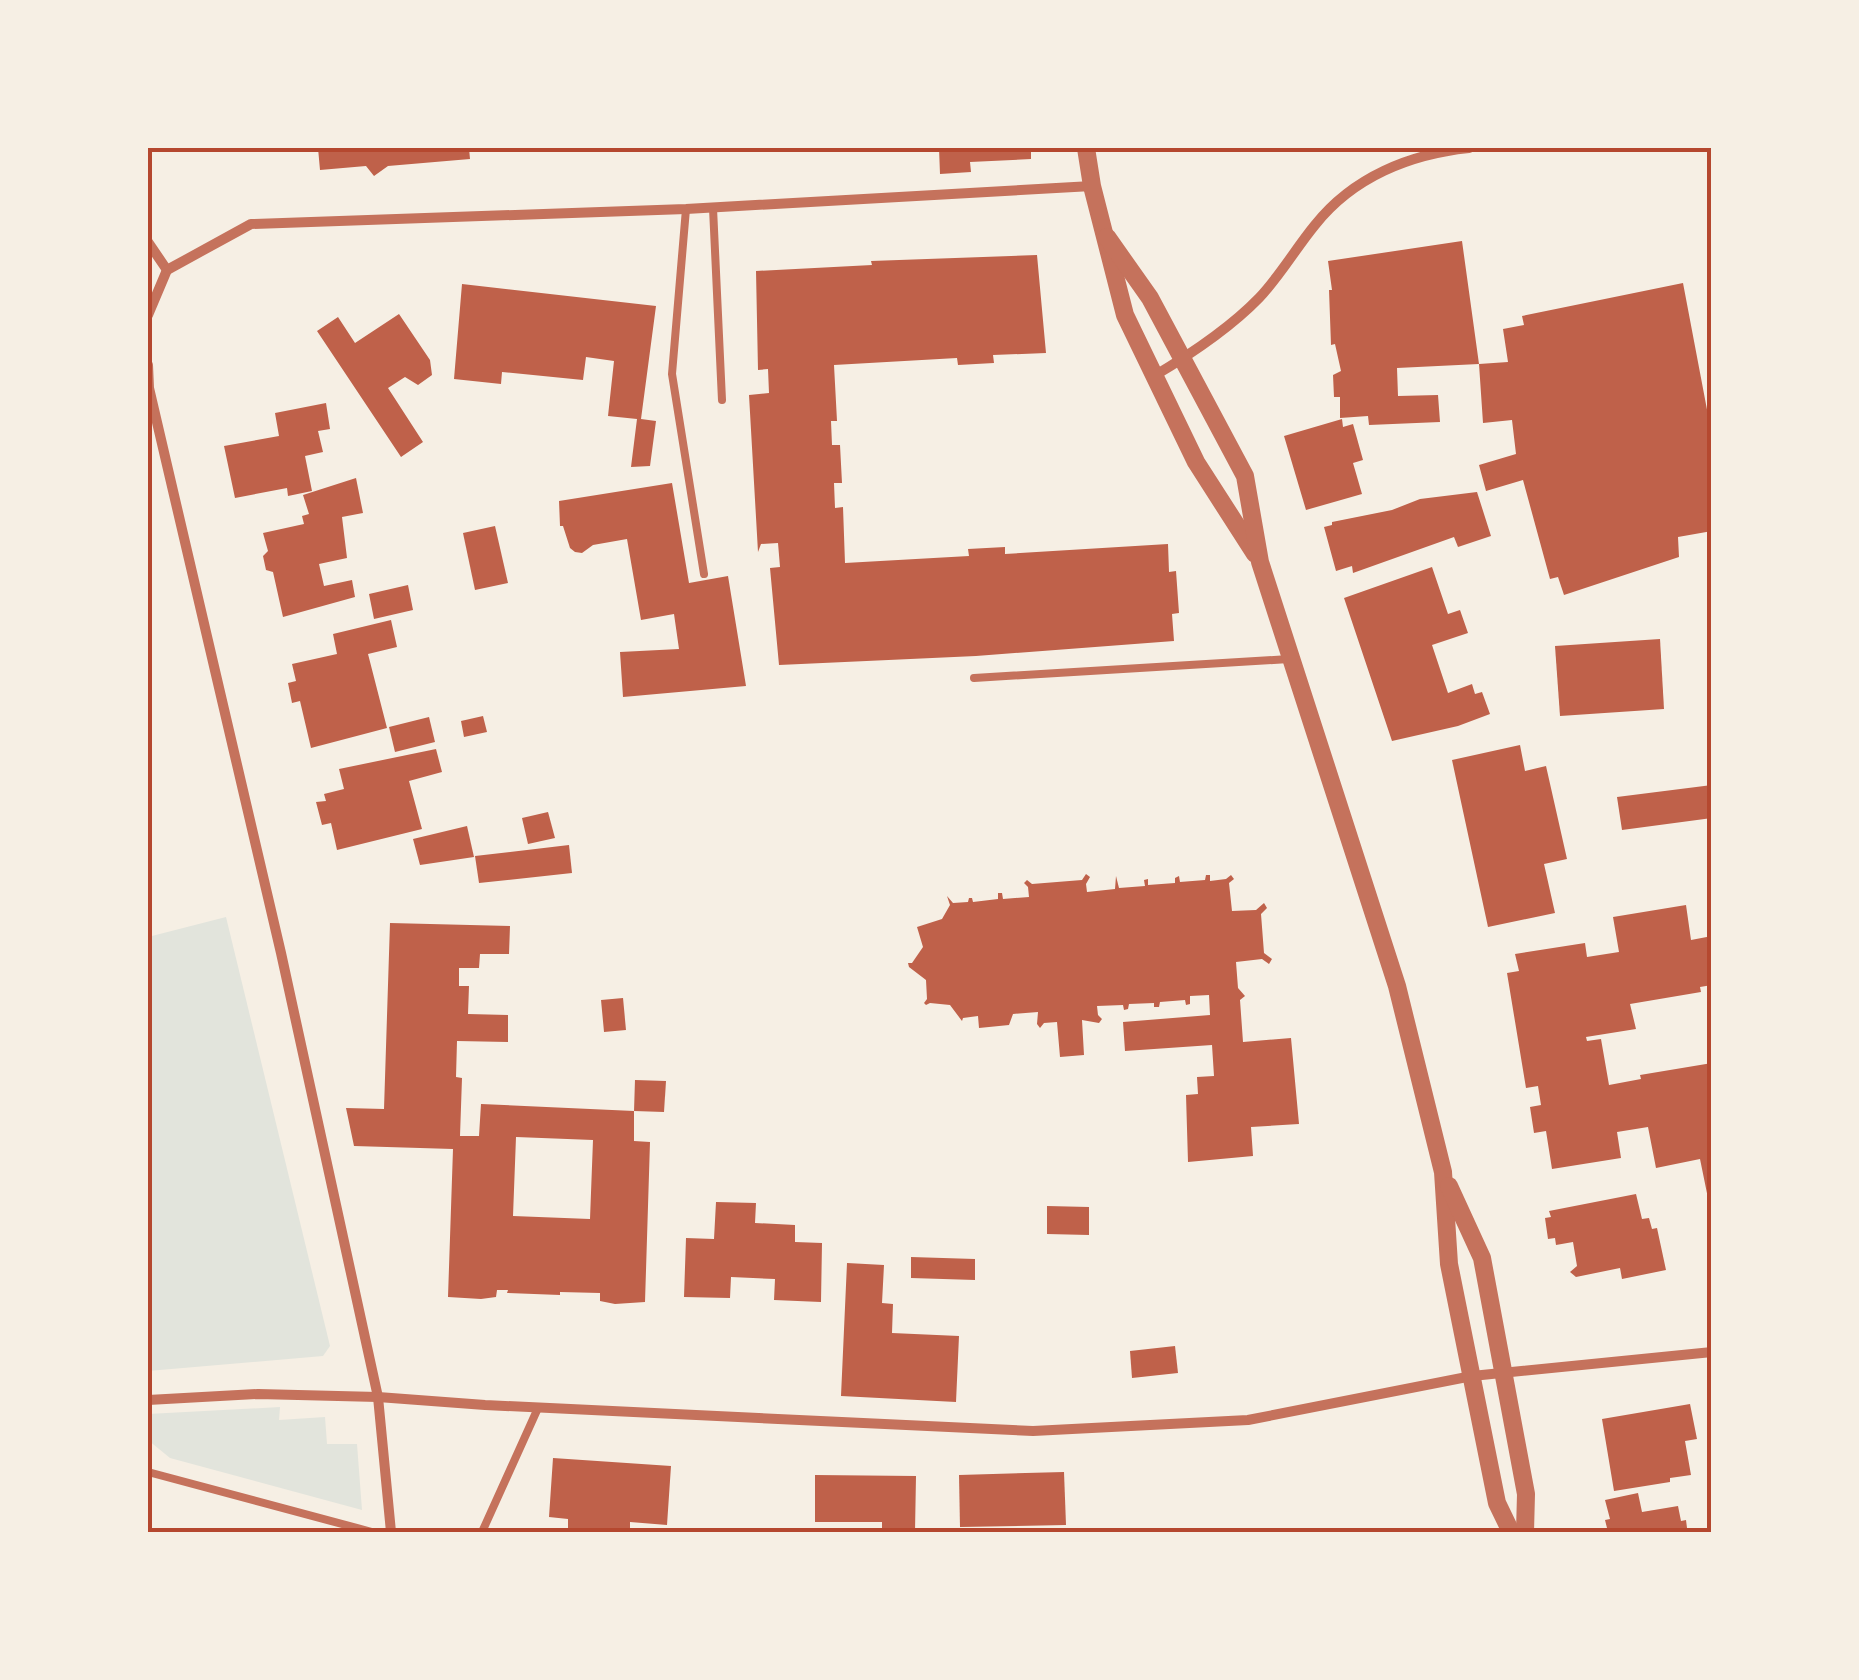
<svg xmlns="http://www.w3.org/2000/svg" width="1859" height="1680" viewBox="0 0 1859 1680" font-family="Figtree,sans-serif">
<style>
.green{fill:#e2e4dc}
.building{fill:#bf614a;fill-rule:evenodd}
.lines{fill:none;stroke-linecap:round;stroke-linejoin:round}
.service{stroke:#c5725c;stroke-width:8}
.minor{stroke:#c5725c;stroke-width:10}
.tertiary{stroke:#c5725c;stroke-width:18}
.neatline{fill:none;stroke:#b5482f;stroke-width:4}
</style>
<rect width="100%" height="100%" fill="#f6efe4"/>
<g class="green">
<polygon points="226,917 330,1346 323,1356 148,1371 148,937"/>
<polygon points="280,1407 279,1420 325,1417 327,1444 357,1444 362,1510 170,1458 148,1440 148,1414"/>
</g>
<g class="building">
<polygon points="318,148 469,148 470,159 388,166 374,176 366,166 320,170"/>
<polygon points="939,148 1031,148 1031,159 970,162 971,172 940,174"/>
<polygon points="1462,241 1479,364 1508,362 1503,329 1524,325 1522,316 1683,283 1712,436 1712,531 1678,537 1679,557 1564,595 1558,577 1550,579 1523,480 1486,491 1479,465 1516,454 1512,420 1483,423 1479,364 1397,368 1398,396 1438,395 1440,422 1369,425 1368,416 1340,418 1340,397 1334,397 1333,375 1341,371 1335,344 1331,345 1329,290 1332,290 1328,261"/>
<polygon points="1037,255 1046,353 993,355 994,363 958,365 957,358 834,365 837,421 831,421 832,445 840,445 842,483 834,483 835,508 843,507 845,563 969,556 968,549 1005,547 1005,554 1168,544 1169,572 1176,571 1179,613 1172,614 1174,641 976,656 779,665 770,568 780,567 778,543 761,544 758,552 749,395 769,393 768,369 758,370 756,271 872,265 871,261"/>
<polygon points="462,284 656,306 641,419 656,421 650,466 631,467 637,419 608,416 614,361 586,357 583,380 502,372 501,384 454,379"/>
<polygon points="399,314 430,360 432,375 418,385 405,377 388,388 423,442 401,457 317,331 338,317 355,343"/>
<polygon points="326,403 330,429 318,431 323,452 305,456 312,491 288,496 287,488 235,498 224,446 279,436 275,413"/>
<polygon points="1342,419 1343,427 1353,424 1363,460 1353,463 1362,494 1306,510 1284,436"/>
<polygon points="356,478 363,513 342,517 347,558 319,564 324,586 352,580 355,597 283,617 273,572 266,570 263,556 268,551 263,533 304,524 302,516 309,514 303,495"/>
<polygon points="672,483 689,583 728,576 746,686 623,697 620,652 679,649 674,614 641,620 627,539 593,545 582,553 575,552 570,548 563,526 560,526 559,501"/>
<polygon points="1477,492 1491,536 1458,547 1454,537 1353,573 1352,566 1336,571 1324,527 1332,525 1332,522 1392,510 1420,499"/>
<polygon points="495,526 508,583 475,590 463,533"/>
<polygon points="1432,567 1448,614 1460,610 1468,633 1432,645 1448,693 1472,684 1475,694 1482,692 1490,714 1458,726 1392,741 1344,598"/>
<polygon points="408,585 413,610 374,619 369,594"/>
<polygon points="391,620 397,647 368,654 387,728 311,748 300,701 292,703 288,683 296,681 292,664 337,654 333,634"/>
<polygon points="1660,639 1664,709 1560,716 1555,646"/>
<polygon points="483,716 487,732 464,737 461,721"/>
<polygon points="429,717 435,742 395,752 389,727"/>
<polygon points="1520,745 1525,771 1546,766 1567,859 1544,864 1555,913 1488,927 1452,760"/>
<polygon points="436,749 442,772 409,781 422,829 337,850 331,823 322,825 316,802 326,801 324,794 344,789 339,769"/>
<polygon points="1712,785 1712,818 1622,830 1617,797"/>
<polygon points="548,812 555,838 528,844 522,818"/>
<polygon points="467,826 474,857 420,865 413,839"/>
<polygon points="569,845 572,873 479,883 475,856"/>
<polygon points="1086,874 1090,877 1086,884 1087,892 1115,889 1116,876 1119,888 1145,886 1144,880 1148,879 1148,885 1175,883 1175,878 1179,876 1180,882 1205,880 1206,875 1210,875 1210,881 1226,879 1231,875 1234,879 1229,883 1232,911 1256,910 1264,903 1267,908 1261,914 1264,953 1272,959 1269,964 1262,959 1236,962 1238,988 1245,996 1240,1000 1243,1042 1291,1038 1299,1124 1251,1127 1253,1156 1188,1162 1186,1095 1198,1094 1197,1077 1214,1076 1212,1045 1125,1051 1123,1022 1210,1015 1209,995 1190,996 1190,1004 1186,1005 1185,1000 1160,1002 1159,1007 1154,1007 1154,1003 1129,1004 1128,1009 1124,1010 1123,1005 1097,1006 1098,1015 1102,1019 1099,1023 1082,1020 1084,1055 1060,1057 1057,1022 1044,1023 1040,1028 1037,1024 1038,1012 1013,1014 1009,1025 979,1028 978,1016 963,1018 962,1021 950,1005 930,1003 926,1005 924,1003 927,999 926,980 909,967 908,963 912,963 923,947 917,927 942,919 950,905 947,896 953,903 968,902 969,898 972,898 973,902 998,899 998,893 1002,893 1003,899 1029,897 1028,887 1024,883 1027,880 1032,884 1082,880"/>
<polygon points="1686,905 1691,940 1712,936 1712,985 1700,987 1701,992 1630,1004 1636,1029 1586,1037 1587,1041 1601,1039 1609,1085 1641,1079 1640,1075 1712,1063 1710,1208 1700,1159 1656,1168 1648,1127 1617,1132 1621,1158 1552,1169 1546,1131 1534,1133 1530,1107 1541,1105 1538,1086 1526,1088 1507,973 1519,971 1515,954 1585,943 1587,957 1619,952 1613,917"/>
<path d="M390 923 510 926 509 954H480L479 968H459V986H469L468 1014 508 1015V1042L457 1041 456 1077 462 1078 460 1136H479L481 1104 634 1111V1141L650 1142 645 1302 615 1304 600 1301V1293L560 1292V1295L507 1293 508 1290H497L496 1297 481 1299 448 1297 453 1149 354 1146 346 1108 384 1109ZM516 1137 593 1140 590 1219 513 1216Z"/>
<polygon points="623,998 626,1030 604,1032 601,1000"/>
<polygon points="635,1080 666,1081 664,1112 634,1111"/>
<polygon points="1636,1194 1642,1219 1649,1218 1652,1229 1657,1228 1666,1270 1622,1279 1620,1268 1576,1277 1570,1272 1577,1266 1573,1242 1556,1245 1555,1238 1548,1239 1545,1218 1551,1217 1549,1211"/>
<polygon points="716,1202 756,1203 755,1223 795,1225 795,1242 822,1243 821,1302 774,1300 775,1279 731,1277 730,1298 684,1297 686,1238 714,1239"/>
<polygon points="1047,1206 1089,1207 1089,1235 1047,1234"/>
<polygon points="911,1257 975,1259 975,1280 911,1278"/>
<polygon points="847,1263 884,1265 882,1303 893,1304 892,1333 959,1336 956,1402 841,1396"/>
<polygon points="1175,1346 1178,1373 1132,1378 1130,1351"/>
<polygon points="1690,1404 1697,1439 1685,1441 1691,1475 1670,1478 1670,1482 1614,1491 1602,1419"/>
<polygon points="553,1458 671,1466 667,1525 630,1522 630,1532 568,1532 568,1519 549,1517"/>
<polygon points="1064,1472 1066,1525 960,1527 959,1475"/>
<polygon points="815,1475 916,1476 915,1532 882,1532 882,1522 815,1522"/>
<polygon points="1638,1493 1642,1512 1678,1506 1681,1521 1686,1520 1687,1528 1665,1532 1608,1532 1605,1520 1610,1519 1605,1500"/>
</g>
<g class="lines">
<g class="service">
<polyline points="713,208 722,400"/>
<polyline points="686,209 672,374 704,574"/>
<polyline points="974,678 1289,659"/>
<polyline points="148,1472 372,1532"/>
<polyline points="482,1532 538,1408"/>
</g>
<g class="minor">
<polyline points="148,242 167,270"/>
<polyline points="167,270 251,224 686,209 1092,186"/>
<polyline points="148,315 167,270"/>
<polyline points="148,365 149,388 281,953 378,1397 391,1532"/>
<path d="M1154 376C1191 354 1229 329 1259 298 1280 276 1296 248 1315 225 1353 177 1410 154 1469 148"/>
<polyline points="148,1400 258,1394 378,1397 485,1405 1033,1431 1248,1420 1472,1376 1712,1352"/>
</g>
<g class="tertiary">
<polyline points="1086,148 1092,186 1125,315 1196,462 1255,554"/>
<polyline points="1107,237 1150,298 1245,476 1260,562 1397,986 1443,1172 1449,1264 1497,1503 1511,1532"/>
<polyline points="1449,1186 1482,1258 1526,1494 1525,1532"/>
</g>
</g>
<rect width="1859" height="1680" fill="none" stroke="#f6efe4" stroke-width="300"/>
<rect x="150" y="150" width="1559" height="1380" class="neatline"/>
</svg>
